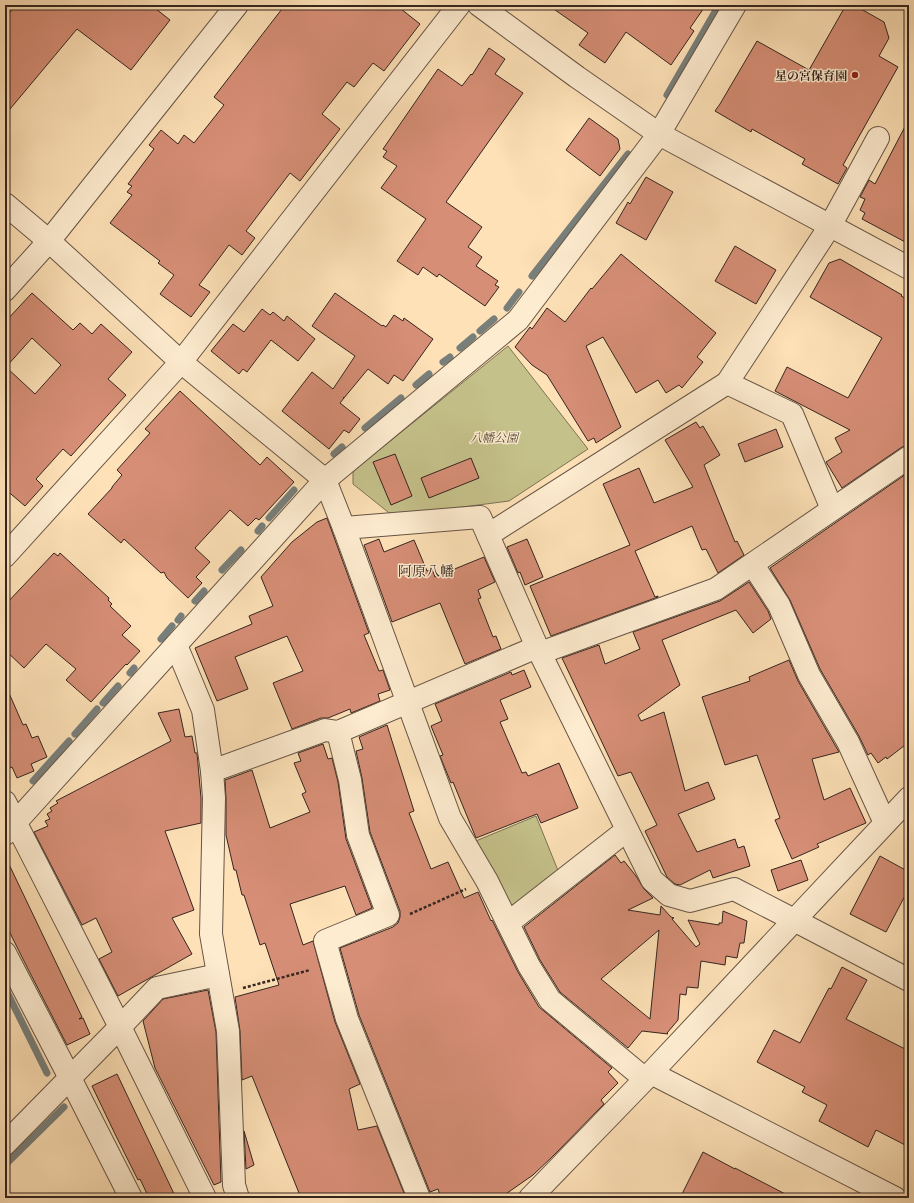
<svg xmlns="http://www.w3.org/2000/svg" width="914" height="1203" viewBox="0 0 914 1203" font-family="'Gentium Book Plus','Noto Serif JP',serif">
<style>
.green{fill:#c5c18a;stroke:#7c7354}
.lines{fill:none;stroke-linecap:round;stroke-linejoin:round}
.stream{stroke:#787f7b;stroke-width:7}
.building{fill:#d68e76;stroke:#34251f;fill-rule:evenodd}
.minor-casing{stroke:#665445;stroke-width:24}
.path{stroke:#34251f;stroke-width:2.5;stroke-dasharray:3 2;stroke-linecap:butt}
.minor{stroke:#feecd0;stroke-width:22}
.poi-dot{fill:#8f2418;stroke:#feecd0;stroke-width:1.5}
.labels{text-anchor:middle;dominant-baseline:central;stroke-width:3;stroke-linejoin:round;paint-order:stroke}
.poi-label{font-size:12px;font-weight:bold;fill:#34251f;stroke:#feecd0;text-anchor:end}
.park-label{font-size:12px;font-style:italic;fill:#584c3a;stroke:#feecd0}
.quarter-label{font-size:14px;fill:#34251f;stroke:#feecd0}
</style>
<rect width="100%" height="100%" fill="#fee1b7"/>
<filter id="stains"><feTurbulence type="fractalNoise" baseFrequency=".005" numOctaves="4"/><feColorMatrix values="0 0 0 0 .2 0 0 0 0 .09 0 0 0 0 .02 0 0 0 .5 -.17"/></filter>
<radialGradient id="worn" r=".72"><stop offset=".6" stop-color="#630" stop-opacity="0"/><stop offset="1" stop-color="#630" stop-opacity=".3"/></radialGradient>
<g class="green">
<polygon points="508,346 588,449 509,501 393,516 353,484 353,471"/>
<polygon points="536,816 561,878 509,917 471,843"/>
</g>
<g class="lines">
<g class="stream">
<polyline points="667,95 719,5"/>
<polyline points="532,276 628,154"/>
<polyline points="507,308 519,292"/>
<polyline points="480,331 494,319"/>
<polyline points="460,348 473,337"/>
<polyline points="443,362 450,357"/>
<polyline points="416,385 429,374"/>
<polyline points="365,428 401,398"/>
<polyline points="334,454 342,447"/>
<polyline points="269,518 294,490"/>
<polyline points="258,531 262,526"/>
<polyline points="222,570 241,550"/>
<polyline points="195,601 204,591"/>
<polyline points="178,620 181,616"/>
<polyline points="161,639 172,626"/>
<polyline points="130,673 134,668"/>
<polyline points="103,703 118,686"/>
<polyline points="75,734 97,709"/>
<polyline points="33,781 69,741"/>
<polyline points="5,988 47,1073"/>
<polyline points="5,1165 64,1107"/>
</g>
</g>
<g class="building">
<polygon points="16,5 151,5 170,20 131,70 77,29 5,115 5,18"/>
<polygon points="285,5 396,5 420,24 384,71 373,63 354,87 347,82 322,114 340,129 300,181 290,173 246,231 255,238 242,255 229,245 199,285 210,292 191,317 160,294 174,275 158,263 160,261 110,223 132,195 127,192 132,186 128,184 154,149 149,145 161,130 178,144 184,135 194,143 224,105 214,97"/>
<polygon points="548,5 706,5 690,28 694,31 671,65 626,32 605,63 579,45 588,33"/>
<polygon points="846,5 854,5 884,22 889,38 879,56 898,67 843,165 847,168 838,184 802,164 805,159 752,129 751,132 715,111 720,104 757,41 809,70"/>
<polygon points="489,48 505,59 495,74 523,93 446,202 482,227 468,247 482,257 476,266 498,281 495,285 499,287 485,306 439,274 437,277 423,267 418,275 397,261 426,219 381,188 397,166 383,157 387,151 383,149 438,69 462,86 471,74 472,75"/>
<polygon points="589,118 618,139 620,149 600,176 566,150"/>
<polygon points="909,119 909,244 862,219 865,213 860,210 865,199 860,197 869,180 875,184"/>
<polygon points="646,177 673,192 646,240 616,223 628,202 630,204"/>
<polygon points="735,246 776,270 756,304 715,281"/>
<polygon points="621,254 716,333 697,357 703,362 682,388 679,385 666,393 658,380 636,393 603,337 586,346 621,427 596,443 594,438 588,441 547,375 532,365 515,347 530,327 532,329 547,308 565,322 591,288 592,289"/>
<polygon points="840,259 902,295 901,296 909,300 909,445 902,447 842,488 826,462 842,452 835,438 850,430 775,391 787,367 848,398 882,338 810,297 829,263"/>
<path d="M32 293 73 330 80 323 92 334 101 324 132 352 108 379 126 395 71 456 63 449 36 479 43 486 25 506 5 489V322ZM32 338 61 365 35 394 6 367Z"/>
<polygon points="335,293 382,326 383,325 386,327 394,315 403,321 404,318 433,339 403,381 394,375 388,384 368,369 344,398 343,397 344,398 340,403 360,419 349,433 344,430 329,449 282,411 312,372 333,389 355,356 312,326"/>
<polygon points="262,309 270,315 273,312 284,321 287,316 315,339 298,361 271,340 247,372 243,369 239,374 211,351 233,324 244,332"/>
<polygon points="180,391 260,465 267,457 294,482 259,520 256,518 248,526 230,510 195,548 210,562 196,577 202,583 188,598 167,578 164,572 161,573 124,539 121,543 88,514 112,488 112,487 122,475 117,470 150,433 145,429"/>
<polygon points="696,422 700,428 703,426 720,455 704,465 735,542 737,541 744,555 718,573 706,549 702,550 692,526 635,551 655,597 658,596 658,597 551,636 530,586 630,545 603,484 639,468 654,503 693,487 665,440"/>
<polygon points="776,429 783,447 745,462 738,444"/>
<polygon points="395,454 412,496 391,505 373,462"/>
<polygon points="471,458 479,478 429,498 421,478"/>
<polygon points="909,472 909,742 887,759 886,757 878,763 871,753 868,755 859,736 820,669 790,600 770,568"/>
<polygon points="327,518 369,633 364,635 379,671 383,670 390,690 378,694 380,701 351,713 350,709 328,718 321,718 292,729 273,683 303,671 287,636 235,657 248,689 217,701 195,648 252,624 249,616 273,606 261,577 292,542 317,522"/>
<polygon points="379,539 384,552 414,540 427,571 432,569 435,577 484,557 495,582 478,590 481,598 478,599 493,637 496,636 501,649 465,664 440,603 392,622 364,545"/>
<polygon points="527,539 543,577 525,585 520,572 518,573 507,547"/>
<polygon points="54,553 58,556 60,553 109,598 108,600 112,604 110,606 131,626 122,635 140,651 127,665 126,664 91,702 66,680 76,669 46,644 24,668 5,650 5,605"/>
<polygon points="749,582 768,611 771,619 753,633 736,610 662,640 680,685 638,715 641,721 664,712 685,791 708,782 715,799 678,814 697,852 735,839 738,848 744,846 750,866 713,878 710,870 680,885 675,884 667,877 645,831 657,825 631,772 618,776 562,658 599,645 605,664 640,649 633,632 720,601"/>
<polygon points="789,660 798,681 839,752 812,759 824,800 850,788 866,823 817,844 819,847 792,859 775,820 780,818 757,755 725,765 702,697 750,681 749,677"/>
<polygon points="524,670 531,687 500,700 508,719 500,722 522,773 526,772 528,776 559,763 578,808 541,823 537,814 476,838 453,782 451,783 440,756 443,755 431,726 442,721 435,704 511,672 512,675"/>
<polygon points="5,684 23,725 26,724 32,738 38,736 47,757 31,764 34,771 17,778 12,767 5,770"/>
<polygon points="179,709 185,737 192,736 195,753 197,753 201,798 201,823 165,831 194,910 172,918 192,954 118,996 99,959 112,952 96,918 82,925 34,832 48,826 45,821 50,819 47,814 52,811 50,808 58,803 56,801 171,741 158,713"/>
<polygon points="387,725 414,811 409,813 431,869 448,862 464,898 478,892 491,921 492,920 518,972 539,1007 612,1068 608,1072 618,1083 601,1100 604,1104 553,1156 533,1175 500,1198 441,1198 438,1189 430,1192 359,1015 340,948 393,927 398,923 400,917 400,911 370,832 362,778 356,751 363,749 359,737"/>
<polygon points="323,744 328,759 332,758 338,782 346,839 372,908 356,915 345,886 290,904 303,945 313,941 335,1022 360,1084 349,1089 358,1130 377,1126 406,1198 301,1198 252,1076 242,1080 240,1031 235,997 279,985 265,943 260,945 244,895 242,895 236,870 234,870 226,835 226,798 225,780 252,770 270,828 310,812 302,794 306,792 294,763 301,761 298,753"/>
<path d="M615 855 621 863 624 861 636 876 644 889 653 898 628 910 660 915 661 906 671 917 674 918 672 919 696 947 700 944 688 920 719 925V923H722L723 911 747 921 744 943H740L737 958 726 956 725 965 701 961 698 988 687 987 686 995 680 994 678 1020 667 1033 668 1034 642 1031 628 1048 560 992 540 960 524 927ZM659 930 650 1019 601 979Z"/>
<polygon points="5,856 82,1017 79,1019 83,1018 90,1034 67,1045 28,969 5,923"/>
<polygon points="880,856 909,872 909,888 886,932 850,914"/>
<polygon points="801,860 808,880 778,891 771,870"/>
<polygon points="842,967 867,980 846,1019 909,1051 909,1147 876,1130 868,1147 819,1121 827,1105 802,1092 805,1087 757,1062 774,1030 800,1043 829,988 831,989"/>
<polygon points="208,990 216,1032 221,1182 214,1185 155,1068 143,1021 163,999"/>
<polygon points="117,1074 176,1198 149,1198 140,1179 138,1180 116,1136 92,1086"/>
<polygon points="244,1131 254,1165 246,1169"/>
<polygon points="703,1152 735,1169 735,1168 793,1198 680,1198"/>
</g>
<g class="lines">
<defs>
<g id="minor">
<polyline points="479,5 577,77 659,134 909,268"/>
<polyline points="5,204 49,241 181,362 325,480 344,528 450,818 487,881 529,966 550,1000 645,1079"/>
<polyline points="5,290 49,241 237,5"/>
<polyline points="727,383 792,414 832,509"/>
<polyline points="344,528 480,517 537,647 652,880 669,895 690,901 734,889 794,920 909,980"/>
<polyline points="488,535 727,383 830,226 878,138"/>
<polyline points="5,556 181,362 459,5"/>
<polyline points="753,565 779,605 809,675 848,742 885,823"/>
<polyline points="176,645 203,710 212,771 214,798 211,934 228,1031 234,1185 238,1198"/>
<polyline points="540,653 716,589 909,457"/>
<polyline points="338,732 350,780 358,835 388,915 325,941 347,1019 419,1198"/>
<polyline points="212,771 325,730 338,732 537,647"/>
<polyline points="5,802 120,1027 205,1198"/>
<polyline points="5,834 325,480 518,320 659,134 735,5"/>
<polyline points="508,923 627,830"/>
<polyline points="5,953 70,1078 131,1198"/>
<polyline points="651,1073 895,1198"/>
<polyline points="5,1144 120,1027 157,988 218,975"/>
<polyline points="530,1198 651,1073 909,798"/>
</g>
</defs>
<use href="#minor" class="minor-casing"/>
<g class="path">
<polyline points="410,914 466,889"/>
<polyline points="243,988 310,970"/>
</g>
<use href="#minor" class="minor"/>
</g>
<circle class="poi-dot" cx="855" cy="75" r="4"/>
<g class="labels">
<g class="poi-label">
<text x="847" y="75">星の宮保育園</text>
</g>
<g class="park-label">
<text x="494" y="437">八幡公園</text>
</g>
<g class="quarter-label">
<text x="426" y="571">阿原八幡</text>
</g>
</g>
<rect width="914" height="1203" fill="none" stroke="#fee1b7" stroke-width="20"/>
<rect x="6" y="6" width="902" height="1191" fill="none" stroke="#34251f" stroke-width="2"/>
<rect x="10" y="10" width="894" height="1183" fill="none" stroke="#34251f"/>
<rect width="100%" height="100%" filter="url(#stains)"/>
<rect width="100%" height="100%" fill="url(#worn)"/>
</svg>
